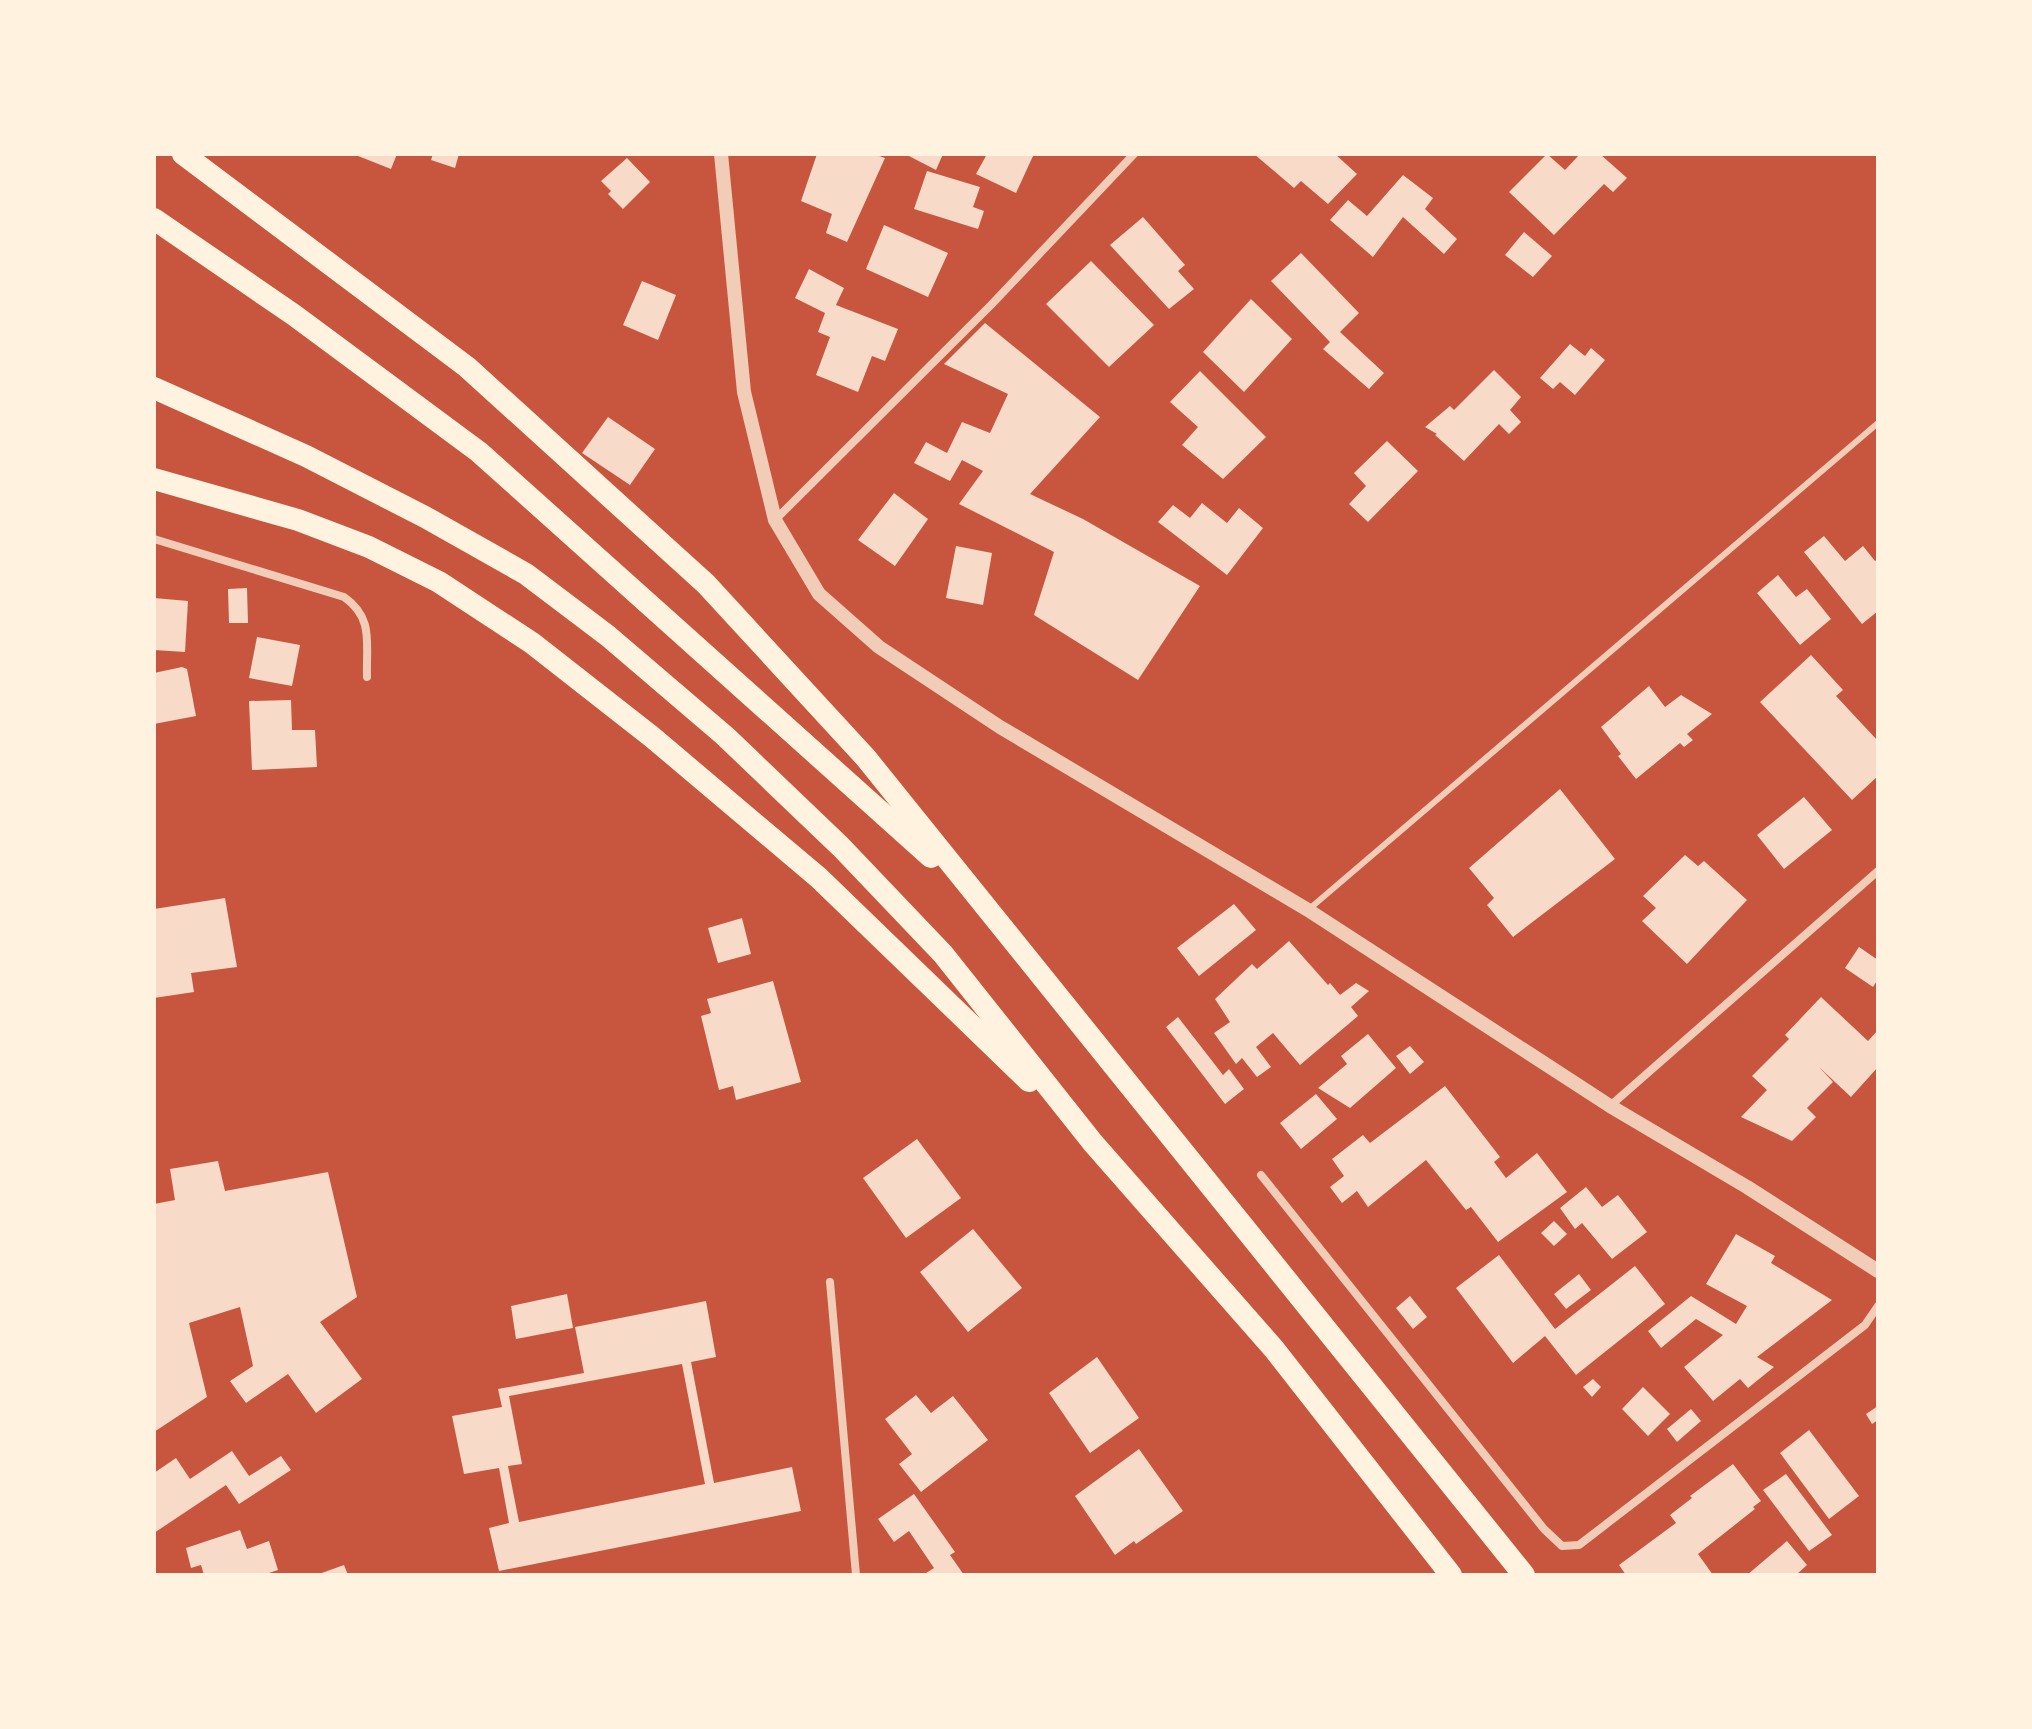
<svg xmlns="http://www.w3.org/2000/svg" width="2032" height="1729" viewBox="0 0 2032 1729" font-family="Literata,serif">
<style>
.building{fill:#f7dbc8;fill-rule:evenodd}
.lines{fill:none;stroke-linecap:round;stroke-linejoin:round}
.service{stroke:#f1ccb7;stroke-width:6}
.minor{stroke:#f1ccb7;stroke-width:8}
.tertiary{stroke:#f1ccb7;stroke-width:14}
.trunk{stroke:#fff3e0;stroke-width:22}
</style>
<rect width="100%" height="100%" fill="#c8553d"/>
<g class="building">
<polygon points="353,154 397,154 391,169"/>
<polygon points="433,154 459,154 455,168 431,160"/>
<polygon points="817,154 873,154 885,158 847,242 826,233 832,214 801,201"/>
<polygon points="905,154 943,154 936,170"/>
<polygon points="987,154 1028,154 1033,156 1016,193 976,174"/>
<polygon points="1254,154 1335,154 1357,174 1328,204 1301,181 1294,188"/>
<polygon points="1547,154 1565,170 1580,154 1600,154 1627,178 1613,192 1604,184 1554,235 1509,192"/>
<polygon points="627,158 650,182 623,209 608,194 611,191 601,181"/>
<polygon points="927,171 980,187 973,207 984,211 978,229 914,209"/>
<polygon points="1403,175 1433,198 1425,209 1457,239 1444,254 1403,217 1373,257 1330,220 1348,200 1367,216"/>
<polygon points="1143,217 1185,265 1178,271 1194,289 1169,309 1110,245"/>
<polygon points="884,225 948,253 928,297 866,269"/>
<polygon points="1524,232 1552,256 1533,277 1505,255"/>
<polygon points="1301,253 1359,313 1340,332 1384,373 1369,389 1323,349 1330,342 1271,281"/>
<polygon points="1091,261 1154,325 1109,367 1046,304"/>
<polygon points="809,269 844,288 836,305 898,329 885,361 872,356 858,392 816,375 830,337 818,332 825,313 795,298"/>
<polygon points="642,281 676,295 658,340 623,325"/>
<polygon points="1251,299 1292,339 1244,392 1203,352"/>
<polygon points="985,323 1100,417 1030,494 1083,519 1200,586 1138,680 1034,615 1054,552 959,504 983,471 962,460 950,481 914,463 926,442 947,453 962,422 990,433 1008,394 944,364"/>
<polygon points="1570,344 1585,356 1591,348 1605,360 1575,395 1560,382 1553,389 1540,378"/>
<polygon points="1494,370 1521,397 1510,410 1521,422 1509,434 1499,424 1464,461 1435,435 1437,434 1425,427 1450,406 1454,410"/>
<polygon points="1200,371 1266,437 1223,479 1182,445 1198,427 1170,402"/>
<polygon points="608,417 655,449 630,485 582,453"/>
<polygon points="1387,441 1418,471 1368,522 1349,504 1366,486 1354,473"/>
<polygon points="894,493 928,519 895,566 858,540"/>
<polygon points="1202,503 1227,523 1239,508 1263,528 1227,575 1158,522 1173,505 1190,518"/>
<polygon points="1824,536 1845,561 1863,546 1875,561 1878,559 1878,611 1862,624 1804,552"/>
<polygon points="956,546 992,553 983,605 946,598"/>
<polygon points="1778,575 1796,597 1807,589 1831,619 1800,645 1757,593"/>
<polygon points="247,588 248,623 229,623 228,589"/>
<polygon points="154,598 188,601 185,652 154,650"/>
<polygon points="257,637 300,645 292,686 249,678"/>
<polygon points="1811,655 1843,690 1836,696 1878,741 1878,776 1852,800 1760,702"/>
<polygon points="182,667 187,669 196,716 154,724 154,673"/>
<polygon points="1649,686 1665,707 1681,695 1712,714 1687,734 1693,740 1684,747 1680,743 1636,779 1618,756 1621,754 1601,727"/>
<polygon points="291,700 292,730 315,730 317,767 252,770 249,701"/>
<polygon points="1560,789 1615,859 1513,937 1487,905 1494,898 1469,868"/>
<polygon points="1804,797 1832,830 1784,869 1757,835"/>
<polygon points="1685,855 1698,866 1704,861 1747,900 1687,964 1642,921 1656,908 1643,896"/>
<polygon points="225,898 237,967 191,973 194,992 154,998 154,909"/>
<polygon points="1234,904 1256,930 1199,976 1177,948"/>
<polygon points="742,918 751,954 718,963 708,928"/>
<polygon points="1289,941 1328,985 1330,983 1340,995 1356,983 1369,991 1351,1007 1358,1016 1300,1065 1273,1033 1256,1047 1271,1067 1257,1077 1242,1058 1236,1064 1214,1033 1230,1022 1215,999 1252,964 1257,969"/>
<polygon points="1859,947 1878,960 1878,979 1873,987 1845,968"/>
<polygon points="773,981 801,1082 736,1100 733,1086 719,1090 701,1016 711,1013 707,999"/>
<polygon points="1821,997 1868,1041 1878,1030 1878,1067 1851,1097 1819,1067 1833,1082 1807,1108 1816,1117 1792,1141 1741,1117 1767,1090 1752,1076 1789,1039 1785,1035"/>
<polygon points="1178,1017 1223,1075 1229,1069 1244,1089 1225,1104 1166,1027"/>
<polygon points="1368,1034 1396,1068 1350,1108 1318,1088 1347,1064 1341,1056"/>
<polygon points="1410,1046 1424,1062 1410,1074 1396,1056"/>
<polygon points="1445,1086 1500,1157 1494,1162 1506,1178 1537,1153 1567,1192 1498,1242 1471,1207 1466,1210 1426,1160 1368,1207 1357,1191 1342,1203 1330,1187 1344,1176 1332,1159 1363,1135 1370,1143"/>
<polygon points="1316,1094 1337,1119 1301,1149 1280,1123"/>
<polygon points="917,1139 961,1198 906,1238 863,1178"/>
<polygon points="218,1161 225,1191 328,1172 357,1297 320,1322 362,1379 316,1413 288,1374 246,1403 230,1381 253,1366 240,1307 189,1323 207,1397 154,1432 154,1204 175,1200 170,1169"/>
<polygon points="1586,1187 1602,1207 1618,1195 1647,1232 1612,1259 1582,1223 1575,1229 1560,1208"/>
<polygon points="1554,1221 1567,1234 1554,1246 1541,1233"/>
<polygon points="973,1229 1022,1288 968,1332 920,1272"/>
<polygon points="1736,1234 1775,1256 1771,1263 1832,1300 1757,1357 1774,1367 1748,1388 1740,1379 1713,1401 1684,1367 1723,1335 1696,1319 1661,1348 1648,1331 1691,1296 1736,1324 1747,1306 1706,1284"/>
<polygon points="1499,1255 1555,1329 1635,1266 1665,1304 1576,1375 1545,1336 1513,1363 1456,1288"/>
<polygon points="1579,1274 1591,1290 1566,1309 1554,1294"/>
<polygon points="567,1294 573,1328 516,1339 511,1306"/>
<polygon points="1410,1296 1427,1317 1413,1329 1396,1308"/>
<path d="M706 1301 716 1357 691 1362 714 1483 792 1467 801 1511 499 1571 489 1528 509 1523 499 1468 464 1474 452 1416 502 1407 498 1389 584 1373 575 1327ZM682 1364 705 1484 519 1522 508 1466 522 1464 509 1396Z"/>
<polygon points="1097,1357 1139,1418 1090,1453 1049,1393"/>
<polygon points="1593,1379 1601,1387 1592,1397 1583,1387"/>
<polygon points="1643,1387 1670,1414 1648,1436 1622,1409"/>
<polygon points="916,1395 931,1413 953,1396 988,1440 921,1492 899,1464 912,1454 885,1419"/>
<polygon points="1878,1406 1878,1420 1872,1424 1866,1414"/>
<polygon points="1691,1409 1701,1421 1677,1442 1667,1429"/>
<polygon points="1809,1430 1859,1496 1829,1519 1780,1453"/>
<polygon points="1139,1449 1183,1511 1136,1544 1134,1541 1115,1555 1075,1496"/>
<polygon points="232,1451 249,1476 281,1456 291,1470 239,1504 226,1485 154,1533 154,1473 176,1458 190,1479"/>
<polygon points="1733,1464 1761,1501 1753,1507 1755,1509 1698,1554 1713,1575 1626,1575 1619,1565 1676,1523 1670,1515 1692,1498 1690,1496"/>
<polygon points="1786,1474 1832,1535 1809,1551 1763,1490"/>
<polygon points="914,1494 955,1552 950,1555 964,1575 923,1575 934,1568 909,1531 894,1542 878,1519"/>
<polygon points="240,1530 247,1549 269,1541 278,1570 263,1575 204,1575 201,1565 191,1568 186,1548"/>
<polygon points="1787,1541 1807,1565 1796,1575 1747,1575"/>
<polygon points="344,1565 348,1575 316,1575"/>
</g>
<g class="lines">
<polyline class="service" points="1308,910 1878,423"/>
<g class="minor">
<polyline points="775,520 991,305 1134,154"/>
<path d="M154 539 344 597C374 618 366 643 367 677"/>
<polyline points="1610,1106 1878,871"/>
<polyline points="1261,1175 1544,1529 1562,1546 1579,1545 1865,1325 1878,1306"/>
<polyline points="830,1282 856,1575"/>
</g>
<polyline class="tertiary" points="721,154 744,392 775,520 819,594 879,647 1000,727 1308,910 1610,1106 1747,1187 1878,1271"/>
<g class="trunk">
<polyline points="183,154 467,367 706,584 866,758 1524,1575"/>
<polyline points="154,219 294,315 479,452 931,857"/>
<polyline points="154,388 306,456 425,517 526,574 608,636 725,736 841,847 943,954 1093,1143 1274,1349 1451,1575"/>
<polyline points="154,479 298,520 369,547 439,582 532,643 652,737 819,878 1029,1081"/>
</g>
</g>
<rect width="2032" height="1729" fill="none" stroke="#fff3e0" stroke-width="312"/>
</svg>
